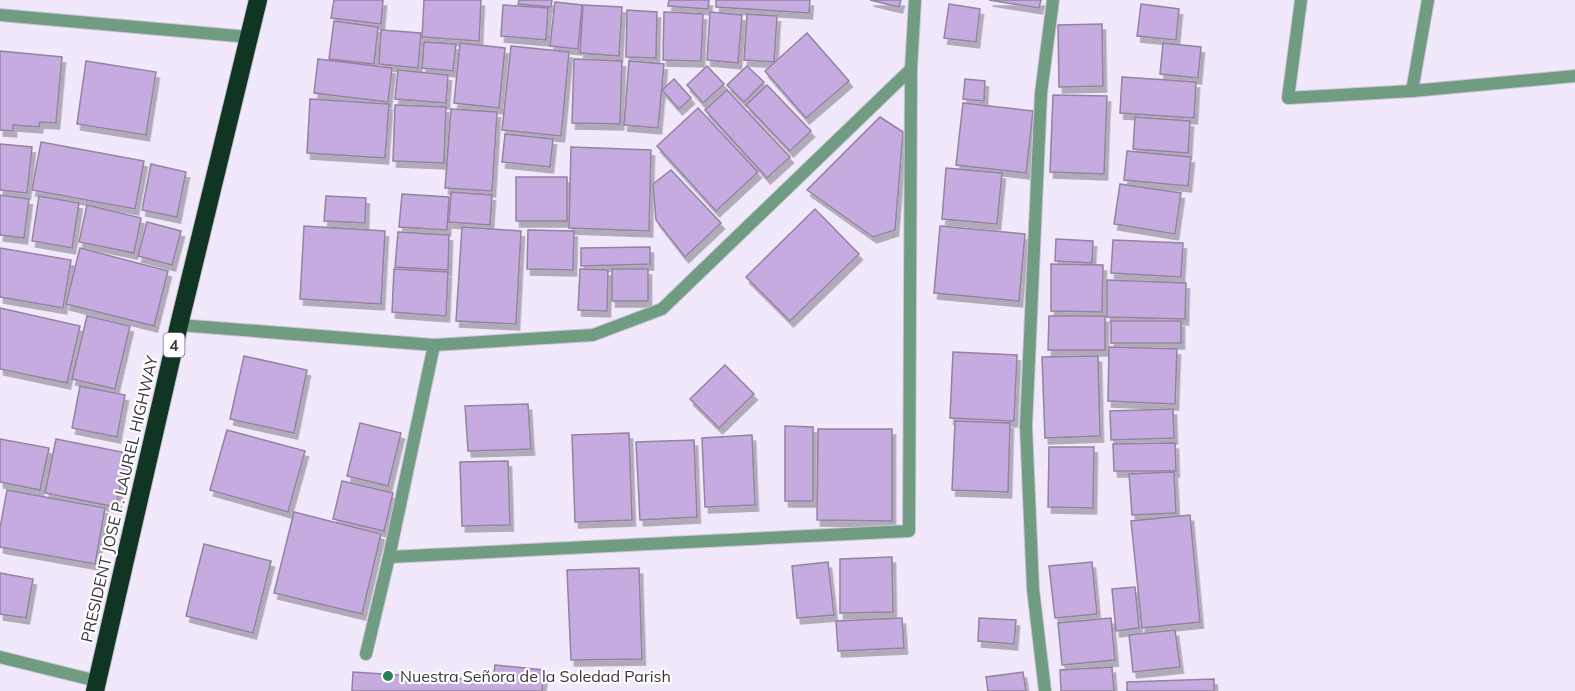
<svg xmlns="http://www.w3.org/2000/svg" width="1575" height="691" viewBox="0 0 1575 691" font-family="Mulish,sans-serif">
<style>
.building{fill:#c6abe0;stroke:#9283a0;stroke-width:1.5;filter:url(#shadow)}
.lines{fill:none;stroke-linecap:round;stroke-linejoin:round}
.lane-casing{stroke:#ccc4d6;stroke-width:14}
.street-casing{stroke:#ccc4d6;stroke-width:14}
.highway-casing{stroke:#ccc4d6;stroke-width:20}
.lane{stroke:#709c82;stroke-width:12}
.street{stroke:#709c82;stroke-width:12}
.highway{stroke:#103623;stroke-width:18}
.poi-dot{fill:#278056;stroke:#fff;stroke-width:2}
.labels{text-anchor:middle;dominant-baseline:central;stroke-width:4.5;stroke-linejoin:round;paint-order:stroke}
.shield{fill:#fff;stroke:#757179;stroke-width:1.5}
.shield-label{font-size:15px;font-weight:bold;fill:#3a3440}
.street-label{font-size:16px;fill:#3a3440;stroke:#fff}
.poi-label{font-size:16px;fill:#3a3440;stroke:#fff;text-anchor:start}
</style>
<defs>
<filter id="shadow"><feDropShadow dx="3.5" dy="6" stdDeviation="0" flood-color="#0004"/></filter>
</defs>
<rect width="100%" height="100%" fill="#f1e8fb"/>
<g class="building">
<polygon points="334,0 383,0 381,24 331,18"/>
<polygon points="424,0 481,0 479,41 422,37"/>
<polygon points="519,0 552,0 551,7 518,4"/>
<polygon points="669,0 709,0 708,9 668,6"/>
<polygon points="716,0 810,0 809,13 716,7"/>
<polygon points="870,0 901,0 899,7"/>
<polygon points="989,0 1041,0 1039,8"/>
<polygon points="555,2 582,5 578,49 550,46"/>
<polygon points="949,4 980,9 976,42 944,38"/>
<polygon points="1141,4 1179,9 1176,40 1137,36"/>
<polygon points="503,5 548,8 546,40 501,36"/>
<polygon points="583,5 622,7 619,56 580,53"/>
<polygon points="627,10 657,12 656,58 626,57"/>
<polygon points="664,12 703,14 701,61 663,60"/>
<polygon points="710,12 742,15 738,63 707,60"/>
<polygon points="747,14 777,16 774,62 744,60"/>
<polygon points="334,21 378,27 374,64 329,59"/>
<polygon points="1102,24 1103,86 1059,87 1058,25"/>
<polygon points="381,30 421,33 418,68 379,64"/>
<polygon points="807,33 849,81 806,118 765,71"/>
<polygon points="424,42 456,44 453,71 422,68"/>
<polygon points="460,43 505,48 499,108 454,103"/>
<polygon points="1163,43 1201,47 1198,78 1160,74"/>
<polygon points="511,46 569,52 561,136 502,130"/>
<polygon points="0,51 62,57 56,123 40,122 39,127 13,125 13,131 0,130"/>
<polygon points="318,59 392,68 388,102 314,93"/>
<polygon points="574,59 622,61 620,124 572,123"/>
<polygon points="86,61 156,72 146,135 77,124"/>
<polygon points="629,61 664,64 658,128 624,125"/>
<polygon points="707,66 724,84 703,103 687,85"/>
<polygon points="747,66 764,82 744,102 727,85"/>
<polygon points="398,70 448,75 446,103 395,99"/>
<polygon points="1122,77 1196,82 1194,118 1120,113"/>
<polygon points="674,79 691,98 679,109 662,90"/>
<polygon points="965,79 985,81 984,101 963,99"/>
<polygon points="767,85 811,131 790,151 746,105"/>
<polygon points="727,90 790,157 767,178 705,110"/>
<polygon points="1053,95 1107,96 1104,174 1050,172"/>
<polygon points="310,99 389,104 385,158 307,153"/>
<polygon points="963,103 1033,111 1026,173 956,165"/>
<polygon points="395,105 446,107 444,163 393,161"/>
<polygon points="698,108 758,172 716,211 657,146"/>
<polygon points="451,109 497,112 492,191 445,188"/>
<polygon points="880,117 903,132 895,230 873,237 807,190"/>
<polygon points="1135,117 1190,121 1188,153 1133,149"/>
<polygon points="505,134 553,139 550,167 502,162"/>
<polygon points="41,142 144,161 135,209 32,190"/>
<polygon points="0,144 32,147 27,193 0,190"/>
<polygon points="571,147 651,150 649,231 569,228"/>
<polygon points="1127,151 1191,157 1188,186 1124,180"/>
<polygon points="151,164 186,172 177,217 142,210"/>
<polygon points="946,168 1002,173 997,224 942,219"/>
<polygon points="671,170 721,223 685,257 656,220 653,184"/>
<rect x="516" y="177" width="51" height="44"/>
<polygon points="1120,184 1181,193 1175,234 1114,224"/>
<polygon points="451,192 492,195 490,225 449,222"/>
<polygon points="402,194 449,197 447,230 399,227"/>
<polygon points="0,195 29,199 24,238 0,235"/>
<polygon points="39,196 79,203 72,248 32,241"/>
<polygon points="326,196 366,198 365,223 324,221"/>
<polygon points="87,205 141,218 134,253 79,242"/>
<polygon points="815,209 859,254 790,321 746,277"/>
<polygon points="147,222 181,231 172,265 138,256"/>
<polygon points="304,226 385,231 381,304 300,299"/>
<polygon points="940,226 1025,234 1019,301 934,293"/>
<polygon points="462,227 521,231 516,324 456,321"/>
<polygon points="528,230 574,231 573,270 527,269"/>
<polygon points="398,232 449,235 448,270 395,267"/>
<polygon points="1056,239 1093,241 1092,263 1055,261"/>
<polygon points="1113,240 1183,243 1181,277 1111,273"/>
<polygon points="650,247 650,264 581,266 581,248"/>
<polygon points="0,248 71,260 63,308 0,297"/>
<polygon points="80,248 168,271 154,326 66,304"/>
<polygon points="1051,264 1103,265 1102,312 1051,311"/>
<polygon points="394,269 448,272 446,316 392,312"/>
<polygon points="580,269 608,270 607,311 578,310"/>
<rect x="612" y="269" width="36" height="32"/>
<polygon points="1107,280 1186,283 1185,319 1107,317"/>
<polygon points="0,308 80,326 67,383 0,369"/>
<polygon points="87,316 130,326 115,389 72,379"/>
<polygon points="1049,316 1105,316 1105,350 1048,350"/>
<rect x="1111" y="321" width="70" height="22"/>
<polygon points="1109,347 1177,349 1175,404 1108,401"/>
<polygon points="953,352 1017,355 1014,421 950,418"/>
<polygon points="244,356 307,370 294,433 230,419"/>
<polygon points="1098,356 1100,436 1045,438 1042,357"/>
<polygon points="725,365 754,394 719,428 690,399"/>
<polygon points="80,386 125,395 117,437 72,428"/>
<polygon points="528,404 531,449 468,451 465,406"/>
<polygon points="1173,409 1174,438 1111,440 1110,411"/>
<polygon points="955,421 1010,423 1008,492 952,490"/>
<polygon points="360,423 401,433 388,486 347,476"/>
<polygon points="785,426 813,427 813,501 785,501"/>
<polygon points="818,429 892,429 892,521 817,520"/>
<polygon points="227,430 305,451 288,512 210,490"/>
<polygon points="629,433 632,520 575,522 572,435"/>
<polygon points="752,435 755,505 705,507 702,438"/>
<polygon points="0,439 49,448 40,490 0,482"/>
<polygon points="56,439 127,453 116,507 45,493"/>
<polygon points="694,440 697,517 640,520 636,442"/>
<polygon points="1175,443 1176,471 1114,471 1113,444"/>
<polygon points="1049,447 1094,447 1093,508 1048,507"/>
<polygon points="508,461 510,525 462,526 460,462"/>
<polygon points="1174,472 1176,513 1132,515 1129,474"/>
<polygon points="342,481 393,493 384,531 333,519"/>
<polygon points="7,490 105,508 95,564 0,547 0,528"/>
<polygon points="294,512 381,534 362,614 274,593"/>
<polygon points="1190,515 1200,622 1142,628 1131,521"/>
<polygon points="204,544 271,561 253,633 186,616"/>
<polygon points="892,557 893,612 840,613 840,559"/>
<polygon points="828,562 834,615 797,618 792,566"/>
<polygon points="1092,562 1097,614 1055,618 1049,566"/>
<polygon points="639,568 642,659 571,660 567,570"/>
<polygon points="0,573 33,579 26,618 0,614"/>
<polygon points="1135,587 1139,628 1116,631 1112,589"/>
<polygon points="902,618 904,648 838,651 836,621"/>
<polygon points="979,618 1016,620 1014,644 978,641"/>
<polygon points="1111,618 1115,660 1062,665 1058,623"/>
<polygon points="1175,630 1180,667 1133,672 1129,635"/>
<polygon points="495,665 544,670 542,691 352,691 353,672 493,681"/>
<polygon points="1112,667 1114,691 1061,691 1060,670"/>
<polygon points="1023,672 1026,691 988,691 986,677"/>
<polygon points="1214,679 1214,691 1127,691 1127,682"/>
</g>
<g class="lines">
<defs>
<polyline id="lane" points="0,15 249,37"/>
<g id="street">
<polyline points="1301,0 1288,98 1412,91 1575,76"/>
<polyline points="1412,91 1428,0"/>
<polyline points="179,325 434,345 593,335 662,309 911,69"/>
<polyline points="389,557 909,531 911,69 915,0"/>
<polyline points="366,654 389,557 434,345"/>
<polyline points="0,657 97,681"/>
<polyline points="1045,691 1033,589 1026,426 1041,93 1053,0"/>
</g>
<polyline id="highway" points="95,691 179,325 258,0"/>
</defs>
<use href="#lane" class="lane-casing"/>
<use href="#street" class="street-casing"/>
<use href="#highway" class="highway-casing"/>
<use href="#lane" class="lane"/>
<use href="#street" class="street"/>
<use href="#highway" class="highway"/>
</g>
<circle class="poi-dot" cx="388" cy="676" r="6"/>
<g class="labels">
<rect class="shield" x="163.5" y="333" width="21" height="24" rx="4.5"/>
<g class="shield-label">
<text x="174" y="345">4</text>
</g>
<g class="street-label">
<text transform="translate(119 499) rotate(-77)">PRESIDENT JOSE P. LAUREL HIGHWAY</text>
</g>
<g class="poi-label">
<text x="400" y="676">Nuestra Señora de la Soledad Parish</text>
</g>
</g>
</svg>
